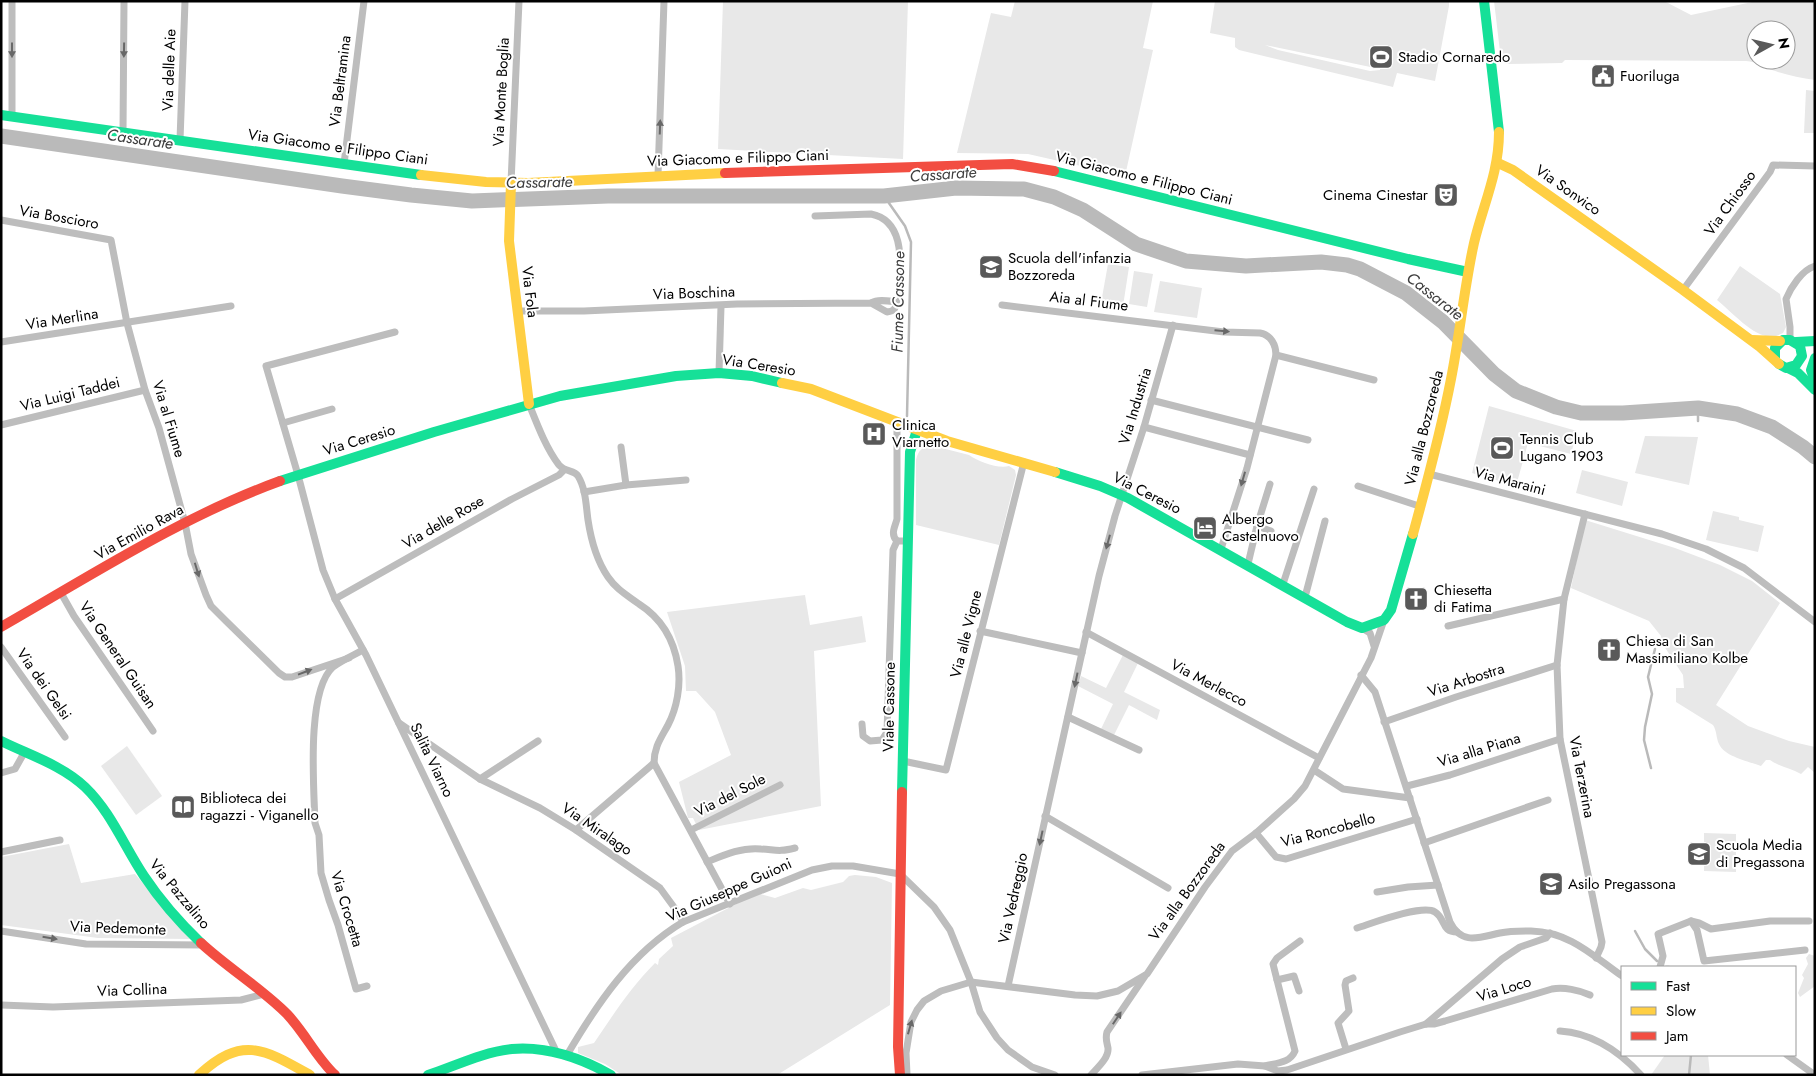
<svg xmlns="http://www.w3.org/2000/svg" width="1816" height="1076" viewBox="0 0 1816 1076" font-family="Jost,sans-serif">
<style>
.green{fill:#e8e8e8;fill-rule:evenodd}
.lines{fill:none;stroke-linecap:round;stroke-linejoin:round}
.stream{stroke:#bababa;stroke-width:2.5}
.river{stroke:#bababa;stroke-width:15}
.street{stroke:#bdbdbd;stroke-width:7}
.fast{stroke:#16e098;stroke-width:10}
.slow{stroke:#ffcf43;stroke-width:10}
.jam{stroke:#f24e42;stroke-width:10}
.oneway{fill:#686868}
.labels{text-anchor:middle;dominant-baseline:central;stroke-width:4;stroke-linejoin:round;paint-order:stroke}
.poi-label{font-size:15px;fill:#000;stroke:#fff;text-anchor:start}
.street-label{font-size:15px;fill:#000;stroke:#fff}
.water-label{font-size:16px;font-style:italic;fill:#3d3d3d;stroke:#fff}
</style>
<rect width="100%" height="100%" fill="#fff"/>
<g class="green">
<polygon points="723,1 908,1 903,159 718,149"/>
<polygon points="1015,1 1153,1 1143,48 1153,50 1125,176 1028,154 957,153 991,13 1011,17"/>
<path d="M1215 1H1449V6L1435 81 1397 73 1393 87 1239 50 1235 47V38L1210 33ZM1265 45 1380 69V70L1370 71 1278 50Z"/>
<path d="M1494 1H1664L1691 15 1757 1H1815V80C1800 78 1786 75 1772 70 1763 66 1757 62 1746 61L1565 60 1562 63 1506 64 1501 60ZM1756 30H1786V60H1756Z"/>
<polygon points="1806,90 1815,91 1815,133 1804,133"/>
<polygon points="1108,264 1129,267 1123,306 1101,303"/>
<path d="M1740 266 1780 294 1786 327 1783 333C1780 334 1776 337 1772 337 1753 337 1731 311 1717 300Z"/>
<polygon points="1134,271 1153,274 1147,307 1129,304"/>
<polygon points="1160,281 1202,288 1197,318 1154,312"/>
<polygon points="1489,406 1577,431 1571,454 1528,443 1516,486 1472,473"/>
<polygon points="1645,436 1698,437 1689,485 1635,473"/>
<path d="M930 445 969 455C979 462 998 469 1009 466L1015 470 1016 475 999 545 916 525V460C918 451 922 447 930 445Z"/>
<polygon points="1582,470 1628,482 1622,506 1576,493"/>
<polygon points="1713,511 1739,517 1739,520 1764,526 1758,552 1706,540"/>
<path d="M1585 520 1675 548 1720 565 1752 581 1780 603 1716 705 1748 726 1789 741 1815 747V773L1808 767 1801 774C1790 768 1780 767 1770 760H1766L1761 766C1748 761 1725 757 1719 744 1716 738 1717 731 1713 725L1676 702V688H1684L1683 675 1660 640 1661 636 1649 621 1571 588Z"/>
<polygon points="805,595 810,625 862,616 866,642 814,651 821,806 699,830 693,818 688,818 679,782 731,755 715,712 696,691 686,691 685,666 667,612"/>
<polygon points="1123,655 1138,663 1124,692 1160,710 1157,720 1129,705 1114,735 1101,729 1113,704 1078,686 1081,676 1106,688"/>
<polygon points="127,746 162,796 136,815 101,766"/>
<polygon points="1704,833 1736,834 1736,872 1704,871"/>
<polygon points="69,844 81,883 135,874 190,939 98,938 1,925 1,857"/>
<path d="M855 875 876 877 892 883 890 1005 777 1075H622L605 1064 578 1053V1047L594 1043C613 1015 631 987 655 963L658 965 659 959 673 946 671 938 757 893 775 898 803 888 811 890 843 882 849 876Z"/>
<polygon points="1809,954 1815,956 1815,986 1800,997 1798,993 1804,978 1802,975 1808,964 1806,958"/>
<polygon points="1665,1055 1708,1055 1710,1075 1651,1075"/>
</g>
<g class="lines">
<g class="stream">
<polyline points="884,196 905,226 911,242 907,416"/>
<polyline points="1698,421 1698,408"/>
<polyline points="1651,768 1644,740 1645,727 1652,694 1648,677 1655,649"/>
<polyline points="1635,931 1645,949 1657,961"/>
<polyline points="1666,967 1669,967"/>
<polyline points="1689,1075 1691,1055"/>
</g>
<polyline class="river" points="1,136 342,186 411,195 472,201 608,196 884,196 956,188 1024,189 1054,197 1083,210 1136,244 1186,261 1246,266 1321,262 1347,265 1360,269 1406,293 1443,322 1494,374 1516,391 1556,407 1581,413 1623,413 1698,408 1737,414 1772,427 1803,447 1815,457"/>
<g class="street">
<polyline points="12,116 12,1"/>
<polyline points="123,132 124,1"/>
<polyline points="180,140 185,1"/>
<polyline points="344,164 364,1"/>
<polyline points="658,175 664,1"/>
<polyline points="511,183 519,1"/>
<path d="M815 216 871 214C907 221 900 268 900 295L896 302"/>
<polyline points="1,220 111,240 127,323 145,390 159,428 185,523 191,554 206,595 211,606 226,621 279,673 285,677 292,677 349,658"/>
<polyline points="1683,290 1770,172 1773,165 1815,166"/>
<path d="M1002 305 1224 332 1260 333C1271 335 1276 345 1276 355L1247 468 1221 549"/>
<path d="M518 311H584L737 304 871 303C878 299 888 301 896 302 896 309 894 311 887 312L871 303"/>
<polyline points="395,332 266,366 298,475 323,570 335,599 366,655 557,1053"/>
<path d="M1790 339V327L1786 299C1791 287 1802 270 1815 266"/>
<polyline points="1,342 231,306"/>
<polyline points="1276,355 1374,380"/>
<polyline points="719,373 721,306"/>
<polyline points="1151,400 1308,440"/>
<path d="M529 404C537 424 546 448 559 465 565 472 574 470 578 476 586 489 586 506 588 520 591 540 597 561 608 577 617 590 627 595 639 604 661 618 674 640 678 666 681 685 677 708 668 725 661 738 654 747 654 763L730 904"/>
<polyline points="283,423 332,409"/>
<polyline points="1,425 145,390"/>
<polyline points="1144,427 1250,455"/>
<polyline points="621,447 626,485"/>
<polyline points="1429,474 1662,534 1706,549 1744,568 1815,622"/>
<polyline points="1358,486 1419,506"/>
<polyline points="584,492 626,485 686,480"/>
<polyline points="1585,514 1564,599 1557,665 1560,739 1602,942 1601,947 1596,958"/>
<polyline points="1257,526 1271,531"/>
<path d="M897 541C890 534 895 527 897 519V421"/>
<polyline points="1248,564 1257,526 1270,484"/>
<polyline points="1283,584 1314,489"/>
<polyline points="61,593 74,616 153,731"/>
<polyline points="1305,597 1325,521"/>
<polyline points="335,599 512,499 559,475 564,470"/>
<polyline points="1448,626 1564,599"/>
<polyline points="1362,628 1370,633 1374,646"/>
<polyline points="980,631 1082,653"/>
<polyline points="1086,632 1319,758"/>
<polyline points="1,647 65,737"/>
<path d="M363 650C354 655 342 660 333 667 306 691 314 788 315 823L319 835 321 873 329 900 338 925 356 989 367 986"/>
<path d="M1361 675 1375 692 1450 922C1462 946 1480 937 1500 933 1510 931 1521 931 1531 931 1570 932 1592 955 1622 976"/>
<polyline points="1068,717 1139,750"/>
<polyline points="1384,722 1456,697 1557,665"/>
<polyline points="399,723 480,779 540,808 576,830 660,888 679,914 683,922"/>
<polyline points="862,724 863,736 870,741 882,740 887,732 893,550 897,541 908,541"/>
<polyline points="903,761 946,770 1024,462"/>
<polyline points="1314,770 1343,789 1410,798"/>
<polyline points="1,773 15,769 24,753"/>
<polyline points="480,779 538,741"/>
<polyline points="1407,786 1450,775 1560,739"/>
<polyline points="1045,816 1168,888"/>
<polyline points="576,830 654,763"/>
<polyline points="691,830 780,785"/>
<polyline points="1256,833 1276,857 1286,859 1417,819"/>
<polyline points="1424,843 1548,800"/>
<polyline points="1,852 60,840"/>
<path d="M707 862C724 855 742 847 761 849 777 850 779 852 795 848"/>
<polyline points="1377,892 1408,887 1438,885"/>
<polyline points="1691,921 1697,930 1704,961 1805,950"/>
<path d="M1357 928C1373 923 1422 904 1435 912 1446 919 1441 932 1457 932"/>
<polyline points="1,931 86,944 204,945"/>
<polyline points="1660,967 1663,956 1658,934 1691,921 1699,923 1711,929 1770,921 1809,921"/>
<polyline points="1277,980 1294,976 1299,991"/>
<polyline points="1008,986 1099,576 1115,516 1144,427 1173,325"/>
<polyline points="1,1005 53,1007 241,1000 264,994"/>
<polyline points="1426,1024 1502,959 1520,947 1546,938 1550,933"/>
<path d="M1560 1031C1593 1033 1619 1051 1641 1075"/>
<polyline points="1346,1049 1338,1023 1349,1011 1345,985 1346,981 1353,978"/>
<path d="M567 1055C597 1004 631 953 683 922L812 870 832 866H853L900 874 934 907 950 930 971 982 980 1012 997 1038 1008 1050 1032 1067 1055 1075"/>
<polyline points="1787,1055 1815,1075"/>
<path d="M1265 1066C1277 1063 1290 1063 1295 1051L1273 964 1277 958 1300 941"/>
<polyline points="907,1075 906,1053 911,1022 917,1010 924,1001 941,991 971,982 1075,995 1097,996 1118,991 1147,974 1205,887 1232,851 1256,833 1294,799 1305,786 1371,658 1384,620"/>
<path d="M1091 1075C1097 1068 1109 1058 1108 1048 1107 1042 1105 1039 1107 1032L1145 976"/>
<path d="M1142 1075 1238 1064 1265 1066 1278 1071 1287 1070 1400 1032 1426 1024H1434L1445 1021 1552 989C1564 987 1579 990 1590 995"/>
</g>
<g class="fast">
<polyline points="1484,1 1499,132"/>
<polyline points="1,115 421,175"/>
<polyline points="1054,171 1408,259 1468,272"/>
<polyline points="1796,342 1815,341"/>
<polyline points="1815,358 1811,370 1815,381"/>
<polyline points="1775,359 1775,348 1783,340 1790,340 1800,346 1802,356 1796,365 1786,368 1779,364"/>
<polyline points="1788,368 1798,373 1815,390"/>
<polyline points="1055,472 1100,486 1128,498 1347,622 1362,628 1384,620 1391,610 1413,534"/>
<polyline points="280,481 434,432 560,396 676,376 719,373 752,376 782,383"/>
<path d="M1 741C29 755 62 765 85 787 111 812 124 846 144 876 160 900 180 923 201 943"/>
<polyline points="902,792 910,452 917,430"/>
<path d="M428 1075C455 1066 483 1052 512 1049 547 1046 581 1058 611 1075"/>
</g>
<g class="slow">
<polyline points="1498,163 1513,170 1683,290 1760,347 1779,364"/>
<polyline points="421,175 486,182 528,183 725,173"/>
<polyline points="511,183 509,241 529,404"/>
<polyline points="1752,340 1780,341"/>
<polyline points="782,383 811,389 947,441 1055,472"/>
<path d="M1413 534C1427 483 1441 431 1451 379 1460 334 1464 288 1474 243 1483 205 1499 173 1499 132"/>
<path d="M199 1075C242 1035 264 1049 310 1075"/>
</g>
<g class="jam">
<polyline points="725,173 1012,164 1054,171"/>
<path d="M1 627C92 575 181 517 280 481"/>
<path d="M201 943C228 968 261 988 287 1014 305 1033 316 1057 335 1075"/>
<polyline points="900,1075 898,1047 902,792"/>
</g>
</g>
<defs><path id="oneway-solid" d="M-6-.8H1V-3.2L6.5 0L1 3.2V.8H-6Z" transform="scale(1.25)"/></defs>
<g class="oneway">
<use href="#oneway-solid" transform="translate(12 50) rotate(90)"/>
<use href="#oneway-solid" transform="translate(124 50) rotate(91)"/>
<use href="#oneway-solid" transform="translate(660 127) rotate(-88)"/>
<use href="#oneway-solid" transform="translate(1222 331) rotate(5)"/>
<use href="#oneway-solid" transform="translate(1243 479) rotate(106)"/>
<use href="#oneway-solid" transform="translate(1108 542) rotate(105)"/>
<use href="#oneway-solid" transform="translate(197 570) rotate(73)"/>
<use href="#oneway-solid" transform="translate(305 672) rotate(-21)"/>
<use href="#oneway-solid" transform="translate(1076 680) rotate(102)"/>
<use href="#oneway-solid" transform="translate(1041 838) rotate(102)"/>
<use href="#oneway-solid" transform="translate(50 938) rotate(9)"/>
<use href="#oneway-solid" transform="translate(1117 1018) rotate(-56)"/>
<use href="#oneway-solid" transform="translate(910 1027) rotate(-74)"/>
</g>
<defs>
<symbol id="stadium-square" viewBox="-11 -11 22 22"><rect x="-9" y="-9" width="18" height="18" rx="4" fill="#595959" stroke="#fff"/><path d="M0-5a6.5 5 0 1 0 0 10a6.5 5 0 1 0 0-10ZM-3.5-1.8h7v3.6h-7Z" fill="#fff"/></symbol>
<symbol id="civic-square" viewBox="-11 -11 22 22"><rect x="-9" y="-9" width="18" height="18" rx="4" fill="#595959" stroke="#fff"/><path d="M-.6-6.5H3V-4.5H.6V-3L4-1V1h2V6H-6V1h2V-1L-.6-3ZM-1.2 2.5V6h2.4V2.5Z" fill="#fff"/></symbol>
<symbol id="theatre-square" viewBox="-11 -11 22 22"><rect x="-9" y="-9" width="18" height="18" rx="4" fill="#595959" stroke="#fff"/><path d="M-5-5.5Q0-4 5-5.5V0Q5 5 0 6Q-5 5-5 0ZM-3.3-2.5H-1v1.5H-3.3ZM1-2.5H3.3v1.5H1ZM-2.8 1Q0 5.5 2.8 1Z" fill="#fff"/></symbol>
<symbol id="school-square" viewBox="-11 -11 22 22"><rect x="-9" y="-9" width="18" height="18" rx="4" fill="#595959" stroke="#fff"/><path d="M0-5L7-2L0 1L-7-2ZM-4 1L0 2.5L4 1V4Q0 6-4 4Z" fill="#fff"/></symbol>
<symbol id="hospital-square" viewBox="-11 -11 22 22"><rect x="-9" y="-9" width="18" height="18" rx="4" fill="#595959" stroke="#fff"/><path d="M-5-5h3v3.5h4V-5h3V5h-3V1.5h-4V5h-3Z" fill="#fff"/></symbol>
<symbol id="hotel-square" viewBox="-11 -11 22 22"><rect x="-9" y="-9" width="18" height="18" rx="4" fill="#595959" stroke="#fff"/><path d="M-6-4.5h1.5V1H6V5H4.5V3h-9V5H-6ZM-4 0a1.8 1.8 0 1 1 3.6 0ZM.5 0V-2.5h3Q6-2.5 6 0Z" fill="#fff"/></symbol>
<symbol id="church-square" viewBox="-11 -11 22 22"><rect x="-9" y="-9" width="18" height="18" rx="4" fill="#595959" stroke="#fff"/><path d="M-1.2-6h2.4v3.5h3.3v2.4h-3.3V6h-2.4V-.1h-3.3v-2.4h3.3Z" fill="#fff"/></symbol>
<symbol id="library-square" viewBox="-11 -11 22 22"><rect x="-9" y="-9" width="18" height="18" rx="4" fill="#595959" stroke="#fff"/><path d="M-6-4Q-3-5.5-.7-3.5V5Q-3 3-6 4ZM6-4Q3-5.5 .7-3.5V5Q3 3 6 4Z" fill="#fff"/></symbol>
</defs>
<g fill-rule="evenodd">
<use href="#stadium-square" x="1367" y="43" width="28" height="28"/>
<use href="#civic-square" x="1589" y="62" width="28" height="28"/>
<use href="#theatre-square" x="1432" y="181" width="28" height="28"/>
<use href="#school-square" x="977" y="253" width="28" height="28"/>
<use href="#hospital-square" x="860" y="420" width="28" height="28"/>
<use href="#stadium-square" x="1488" y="434" width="28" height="28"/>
<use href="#hotel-square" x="1191" y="514" width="28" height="28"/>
<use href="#church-square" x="1402" y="585" width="28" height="28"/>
<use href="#church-square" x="1595" y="636" width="28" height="28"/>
<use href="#library-square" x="169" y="793" width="28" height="28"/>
<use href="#school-square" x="1685" y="840" width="28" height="28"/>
<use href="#school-square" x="1537" y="870" width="28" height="28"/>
</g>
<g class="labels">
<g class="poi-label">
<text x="1398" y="57">Stadio Cornaredo</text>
<text x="1620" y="76">Fuoriluga</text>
<text x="1428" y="195" text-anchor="end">Cinema Cinestar</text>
<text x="1008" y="258">Scuola dell'infanzia<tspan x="1008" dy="17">Bozzoreda</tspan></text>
<text x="892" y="425">Clinica<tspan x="892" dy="17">Viarnetto</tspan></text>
<text x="1520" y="439">Tennis Club<tspan x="1520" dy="17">Lugano 1903</tspan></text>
<text x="1222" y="519">Albergo<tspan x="1222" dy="17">Castelnuovo</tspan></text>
<text x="1434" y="590">Chiesetta<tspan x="1434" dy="17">di Fatima</tspan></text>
<text x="1626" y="641">Chiesa di San<tspan x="1626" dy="17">Massimiliano Kolbe</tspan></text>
<text x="200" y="798">Biblioteca dei<tspan x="200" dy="17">ragazzi - Viganello</tspan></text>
<text x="1716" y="845">Scuola Media<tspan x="1716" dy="17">di Pregassona</tspan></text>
<text x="1568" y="884">Asilo Pregassona</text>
</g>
<g class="street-label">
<text transform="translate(169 70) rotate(-88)">Via delle Aie</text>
<text transform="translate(340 81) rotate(-83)">Via Beltramina</text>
<text transform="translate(501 92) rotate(-87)">Via Monte Boglia</text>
<text transform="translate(338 147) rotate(8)">Via Giacomo e Filippo Ciani</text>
<text transform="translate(738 158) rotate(-2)">Via Giacomo e Filippo Ciani</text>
<text transform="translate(1144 178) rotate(14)">Via Giacomo e Filippo Ciani</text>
<text transform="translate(1568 190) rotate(35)">Via Sonvico</text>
<text transform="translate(1730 203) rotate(-54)">Via Chiosso</text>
<text transform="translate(59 217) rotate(10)">Via Boscioro</text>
<text transform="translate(530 292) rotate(83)">Via Fola</text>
<text transform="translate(694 293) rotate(-2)">Via Boschina</text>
<text transform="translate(1089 301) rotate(7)">Aia al Fiume</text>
<text transform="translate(62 319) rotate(-9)">Via Merlina</text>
<text transform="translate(759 365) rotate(9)">Via Ceresio</text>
<text transform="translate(70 394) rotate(-14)">Via Luigi Taddei</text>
<text transform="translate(1135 406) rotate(-73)">Via Industria</text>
<text transform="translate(169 419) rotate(73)">Via al Fiume</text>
<text transform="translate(1424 428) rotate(-76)">Via alla Bozzoreda</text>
<text transform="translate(359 440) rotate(-17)">Via Ceresio</text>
<text transform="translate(1510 481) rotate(15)">Via Maraini</text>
<text transform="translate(1147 493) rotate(27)">Via Ceresio</text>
<text transform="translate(443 522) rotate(-30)">Via delle Rose</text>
<text transform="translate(139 532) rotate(-29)">Via Emilio Rava</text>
<text transform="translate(966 634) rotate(-76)">Via alle Vigne</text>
<text transform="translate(118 655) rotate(56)">Via General Guisan</text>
<text transform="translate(1466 680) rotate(-18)">Via Arbostra</text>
<text transform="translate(1209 683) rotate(28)">Via Merlecco</text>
<text transform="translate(44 684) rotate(55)">Via dei Gelsi</text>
<text transform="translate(889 707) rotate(-89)">Viale Cassone</text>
<text transform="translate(1479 750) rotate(-17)">Via alla Piana</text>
<text transform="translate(432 760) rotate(64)">Salita Viarno</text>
<text transform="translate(1582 777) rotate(79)">Via Terzerina</text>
<text transform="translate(730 795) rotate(-27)">Via del Sole</text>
<text transform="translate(597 829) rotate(34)">Via Miralago</text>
<text transform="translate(1328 830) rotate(-15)">Via Roncobello</text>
<text transform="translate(729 890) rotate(-24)">Via Giuseppe Guioni</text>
<text transform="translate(1187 891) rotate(-54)">Via alla Bozzoreda</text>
<text transform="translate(180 894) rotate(50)">Via Pazzalino</text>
<text transform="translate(1013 898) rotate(-78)">Via Vedreggio</text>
<text transform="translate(347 909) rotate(73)">Via Crocetta</text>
<text transform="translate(118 928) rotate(2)">Via Pedemonte</text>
<text transform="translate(1504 989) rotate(-17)">Via Loco</text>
<text transform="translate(132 990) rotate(-2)">Via Collina</text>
</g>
<g class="water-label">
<text transform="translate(140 139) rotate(8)">Cassarate</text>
<text transform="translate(943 174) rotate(-4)">Cassarate</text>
<text transform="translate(539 182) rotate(-1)">Cassarate</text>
<text transform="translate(1435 296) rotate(38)">Cassarate</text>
<text transform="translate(898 302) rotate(-89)">Fiume Cassone</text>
</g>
</g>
<rect width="1816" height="1076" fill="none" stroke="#000000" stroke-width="5"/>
<rect x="1621" y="966" width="175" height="90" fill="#ffffff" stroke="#999999"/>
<rect x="1631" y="982" width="25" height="8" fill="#16e098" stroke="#999999"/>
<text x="1666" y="991" font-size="15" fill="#000000">Fast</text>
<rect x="1631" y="1007" width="25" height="8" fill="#ffcf43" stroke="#999999"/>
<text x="1666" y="1016" font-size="15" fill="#000000">Slow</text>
<rect x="1631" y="1032" width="25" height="8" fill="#f24e42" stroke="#999999"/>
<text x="1666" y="1041" font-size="15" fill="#000000">Jam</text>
<g transform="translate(1771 45) rotate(82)"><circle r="24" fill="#ffffff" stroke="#999999"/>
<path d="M0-4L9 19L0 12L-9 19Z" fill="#595959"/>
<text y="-8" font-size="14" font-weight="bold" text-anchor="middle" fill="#000000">N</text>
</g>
</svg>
